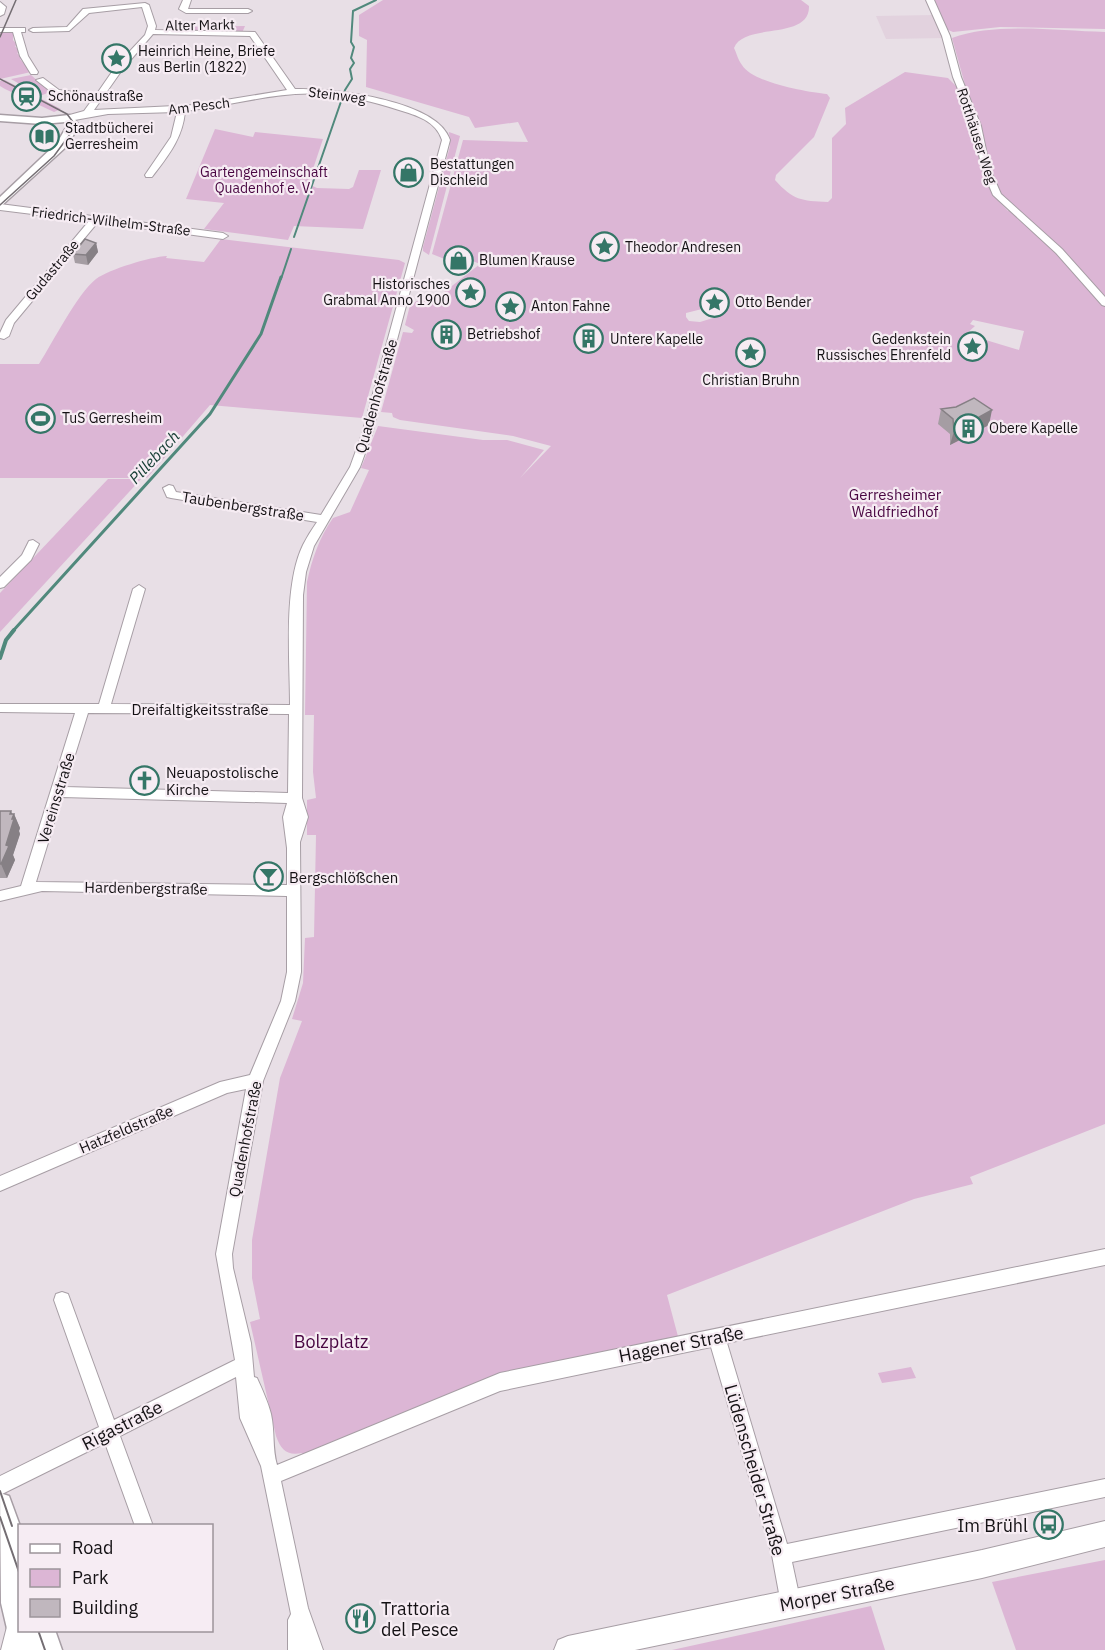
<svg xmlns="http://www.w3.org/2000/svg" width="1105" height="1650" viewBox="0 0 1105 1650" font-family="'IBM Plex Sans',sans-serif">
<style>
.built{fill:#e2d2de}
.green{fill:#dcb6d5;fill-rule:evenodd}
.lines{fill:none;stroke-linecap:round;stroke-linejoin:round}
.stream-far2{stroke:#50897c;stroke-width:2}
.stream-far1{stroke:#50897c;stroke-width:3}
.stream{stroke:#50897c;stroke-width:4}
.minor-casing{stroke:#a79ea5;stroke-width:2}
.tertiary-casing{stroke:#a79ea5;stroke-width:3}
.secondary-casing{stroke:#a79ea5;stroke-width:2}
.minor{fill:#fff;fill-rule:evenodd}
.tertiary{fill:#fff;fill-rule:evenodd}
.secondary{fill:#fff;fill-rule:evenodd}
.tram-far1{stroke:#746e73;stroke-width:1.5}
.tram{stroke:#746e73;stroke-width:2}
.wall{fill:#a59da3}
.shaded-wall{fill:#868085}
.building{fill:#c0b7be;stroke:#868085;stroke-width:1.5}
.labels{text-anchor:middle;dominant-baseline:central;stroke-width:4.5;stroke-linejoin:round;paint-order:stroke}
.far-street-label{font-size:14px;fill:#141114;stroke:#f6ecf3}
.far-poi-label{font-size:14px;fill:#141114;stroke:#f6ecf3;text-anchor:start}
.far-park-label{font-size:14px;fill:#490642;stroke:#f6ecf3}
.street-label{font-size:15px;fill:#141114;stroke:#f6ecf3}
.park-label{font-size:15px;fill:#490642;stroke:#f6ecf3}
.poi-label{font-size:15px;fill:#141114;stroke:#f6ecf3;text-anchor:start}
.water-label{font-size:16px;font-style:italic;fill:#143c33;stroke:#f6ecf3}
.near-park-label{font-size:18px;fill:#490642;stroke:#f6ecf3}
.near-street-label{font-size:18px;fill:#141114;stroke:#f6ecf3}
.near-poi-label{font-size:18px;fill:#141114;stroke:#f6ecf3;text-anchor:end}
</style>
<rect width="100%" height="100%" fill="#e8dfe6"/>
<polygon class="built" points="934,15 945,38 886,39 876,16"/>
<g class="green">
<path d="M383 0H801L809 6C810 41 744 22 734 48 737 54 738 60 742 65 753 83 807 92 827 94L830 98 814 137 776 175 775 180C793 200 801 201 828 202L832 198V138L846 124 845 108 905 72 948 78 957 87 997 199 1008 211 1010 207 992 182 952 38C996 22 1058 31 1105 32V1124L970 1177 973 1184 914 1199 667 1295 680 1344 549 1368 303 1457 302 1453C287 1456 281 1450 276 1436L250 1322 260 1319 252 1278V1240L280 1078 302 1021 292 1019 303 983 305 938 314 937 316 835H307V800L316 798 313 772 314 715H305L307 582C312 559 319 538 333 518L350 512 369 470 361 468 378 426 483 440H507L544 450 520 478 551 446 513 436 400 420 393 417 392 413 381 412 403 332 412 333 414 330 405 325 410 305 417 301 434 300 480 264 455 254 447 260 432 254 463 140 528 142 518 122 475 128 469 117 366 87 367 40 359 36V15ZM710 307 718 312 714 314 713 318 700 322 689 321 686 317V313ZM973 320 1024 331 1019 350 966 334 975 326 970 324Z"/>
<polygon points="933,0 1105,0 1105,29 1000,27 953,32 946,29"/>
<polygon points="245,26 242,33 170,31 172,27"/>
<polygon points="0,33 13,33 13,40 17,45 15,46 20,52 17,53 22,58 20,59 31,72 0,79"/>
<polygon points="31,75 50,92 40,96 11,79"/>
<polygon points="5,80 61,109 54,112 5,89 0,86 0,81"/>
<polygon points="215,129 253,137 255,132 323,139 308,184 317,188 349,189 353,187 359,170 381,170 363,229 294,226 288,240 204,229 224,203 186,199"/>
<polygon points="449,132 460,136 429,255 423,251 423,247 450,146"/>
<path d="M221 239 399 260 405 263 362 418 210 405 147 478H0V364H39C53 342 77 294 96 279 110 269 150 257 167 256L166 258 204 262Z"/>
<polygon points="108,479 141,479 0,632 0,593"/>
<polygon points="911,1367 916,1378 882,1383 878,1373"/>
<polygon points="1105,1560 1105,1650 1016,1650 992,1582"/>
<polygon points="871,1606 885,1650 672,1650"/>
</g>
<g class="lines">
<g class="stream-far2">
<polyline points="294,237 345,90 352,79 350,69 354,63 351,58 354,47 351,42 353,11 376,0"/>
<polyline points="281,279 291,249"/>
</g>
<polyline class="stream-far1" points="12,632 210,414 261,334 281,277"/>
<polyline class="stream" points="0,658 6,640 14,630"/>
<defs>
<g id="minor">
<polygon points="183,0 191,0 188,9 248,9 252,11 248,13 186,13 179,9"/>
<polygon points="926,0 934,0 950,36 961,77 981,126 990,169 1001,194 1062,249 1105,297 1105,306 1102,305 1056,253 993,195 982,169 973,126 953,77 942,36"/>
<polygon points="0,2 6,7 4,14 0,16"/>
<path d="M145 3 149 5 156 26 155 30 255 32 295 89C332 88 438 100 450 140L372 434 360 467 314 546 306 572 303 595 302 798 308 817 300 842 301 972 295 1001 263 1081 232 1254 233 1268 251 1343 254 1377 257 1378C262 1389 268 1402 271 1414 275 1432 272 1448 277 1465L500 1373 1105 1249V1265L727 1343 787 1544 1105 1479V1497L792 1562 801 1604 798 1611 791 1614 784 1611 781 1604 772 1555 711 1347 500 1391 281 1481 308 1608 323 1650H288V1620L291 1614 261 1466 240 1418 236 1377 120 1436 153 1526H135L105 1443 0 1495V1476L99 1427 54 1300 56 1294 62 1292 68 1294 114 1420 235 1360 216 1254 246 1089 227 1093 0 1191V1176L220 1082 250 1075 281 1001 287 972V896L42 891 0 901V891L21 886 75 713 0 712V704H99L133 589 139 585 145 589 111 704 290 705C290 660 283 586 303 545 307 537 312 529 317 522L171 498 167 497 163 488 169 485 173 486 176 492 321 515 350 467 362 434 442 140C436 121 416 115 399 110 374 102 348 95 322 94 276 91 231 106 185 111 183 138 168 156 152 177H146L145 175 171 137 177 112 108 114 69 121 66 120V116L84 111 92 100 54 94 36 80 43 78 59 90 96 95 116 66 145 35 148 26 142 7 89 13 69 31 33 32 29 30 33 28 67 27 83 9ZM153 34 250 36 287 90 195 105 94 110 122 70ZM88 713 289 714 288 793 65 787ZM62 797 287 803 283 817 287 848V885L36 882Z"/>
<polygon points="0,28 25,28 25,32 21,32 28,56 38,72 37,74 31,74 20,56 13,32 0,32"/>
<polygon points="0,204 223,233 228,236 223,239 98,222 14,323 9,336 4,339 0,338 0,333 6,320 89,221 0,210"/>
<polygon points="33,540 39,544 31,560 4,587 0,588 0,577 22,555 29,541"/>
</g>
<g id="tertiary">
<polygon points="0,115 42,118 69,115 73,116 79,126 66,147 0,207 0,197 57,143 67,126 65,122 42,124 0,121"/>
<polygon points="0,1493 9,1496 20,1526 20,1630 55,1630 62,1650 12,1650 1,1603"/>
</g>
<g id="secondary">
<polygon points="1105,1521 1105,1547 982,1578 635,1650 554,1650 558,1640 568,1636 982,1550"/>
<polygon points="20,1615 20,1630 33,1630 29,1650 1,1650 9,1619"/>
</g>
</defs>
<use href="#minor" class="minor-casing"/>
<use href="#tertiary" class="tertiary-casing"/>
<use href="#secondary" class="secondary-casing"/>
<use href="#minor" class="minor"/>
<use href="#tertiary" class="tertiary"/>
<use href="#secondary" class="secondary"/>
<g class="tram-far1">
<polyline points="0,37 16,0"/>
<polyline points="0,79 67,114 76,126 54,156 0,205"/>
</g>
<g class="tram">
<polyline points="0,1491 12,1526"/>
<polyline points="0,1517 20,1575"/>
<polyline points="38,1630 45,1650"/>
</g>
</g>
<g class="wall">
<polygon points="96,243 98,252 88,265 75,263 73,254"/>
<polygon points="941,409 989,425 950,445 950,434 938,424"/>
<polygon points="0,811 14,814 20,828 19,831 20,834 13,855 15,860 7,878 0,878"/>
</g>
<g class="shaded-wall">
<polygon points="96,243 98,252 88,265 86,255"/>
<polygon points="992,410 989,425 950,445 954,431"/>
<polygon points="11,811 13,816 14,814 20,828 19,831 20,834 13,855 15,860 7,878 1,864 6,845 10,814"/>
</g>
<g class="building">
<polygon points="85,239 96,243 86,255 73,254"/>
<polygon points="974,398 992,410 954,431 953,419 941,409 956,407"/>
<polygon points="0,811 11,811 10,814 14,814 12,819 14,819 6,845 9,846 1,864 0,864"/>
</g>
<defs>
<symbol id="sight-ring" viewBox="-11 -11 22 22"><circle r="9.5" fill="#f6ecf3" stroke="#347667" stroke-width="1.5"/><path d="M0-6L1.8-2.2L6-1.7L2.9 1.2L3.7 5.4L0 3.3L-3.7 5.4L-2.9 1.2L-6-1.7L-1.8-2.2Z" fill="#347667"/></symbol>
<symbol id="station-ring" viewBox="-11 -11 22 22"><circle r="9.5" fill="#f6ecf3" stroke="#347667" stroke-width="1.5"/><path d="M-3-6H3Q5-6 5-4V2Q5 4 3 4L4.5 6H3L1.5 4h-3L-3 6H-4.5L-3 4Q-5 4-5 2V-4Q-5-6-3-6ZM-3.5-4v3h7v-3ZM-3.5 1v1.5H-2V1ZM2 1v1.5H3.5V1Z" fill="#347667"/></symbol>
<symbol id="library-ring" viewBox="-11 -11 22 22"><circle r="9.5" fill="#f6ecf3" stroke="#347667" stroke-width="1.5"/><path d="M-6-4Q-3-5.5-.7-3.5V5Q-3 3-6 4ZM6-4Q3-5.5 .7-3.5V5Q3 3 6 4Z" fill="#347667"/></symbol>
<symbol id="shop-ring" viewBox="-11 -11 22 22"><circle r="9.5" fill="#f6ecf3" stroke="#347667" stroke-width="1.5"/><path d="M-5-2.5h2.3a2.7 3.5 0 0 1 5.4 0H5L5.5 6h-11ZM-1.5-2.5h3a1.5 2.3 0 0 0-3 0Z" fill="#347667"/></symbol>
<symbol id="building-ring" viewBox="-11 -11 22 22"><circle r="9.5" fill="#f6ecf3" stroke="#347667" stroke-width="1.5"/><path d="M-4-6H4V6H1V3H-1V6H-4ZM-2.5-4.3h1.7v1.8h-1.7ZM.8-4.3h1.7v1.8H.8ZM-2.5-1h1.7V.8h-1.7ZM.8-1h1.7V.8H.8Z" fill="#347667"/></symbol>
<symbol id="stadium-ring" viewBox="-11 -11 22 22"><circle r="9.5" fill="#f6ecf3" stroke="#347667" stroke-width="1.5"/><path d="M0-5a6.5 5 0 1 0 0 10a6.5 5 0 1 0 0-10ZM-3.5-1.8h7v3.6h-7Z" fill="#347667"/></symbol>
<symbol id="church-ring" viewBox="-11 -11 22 22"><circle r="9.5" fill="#f6ecf3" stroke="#347667" stroke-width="1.5"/><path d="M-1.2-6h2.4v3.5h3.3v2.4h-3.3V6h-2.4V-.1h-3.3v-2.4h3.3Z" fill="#347667"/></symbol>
<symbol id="bar-ring" viewBox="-11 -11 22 22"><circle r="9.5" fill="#f6ecf3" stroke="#347667" stroke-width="1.5"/><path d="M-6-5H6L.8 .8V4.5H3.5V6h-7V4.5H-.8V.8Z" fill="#347667"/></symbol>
<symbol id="bus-ring" viewBox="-11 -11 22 22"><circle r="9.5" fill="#f6ecf3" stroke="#347667" stroke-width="1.5"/><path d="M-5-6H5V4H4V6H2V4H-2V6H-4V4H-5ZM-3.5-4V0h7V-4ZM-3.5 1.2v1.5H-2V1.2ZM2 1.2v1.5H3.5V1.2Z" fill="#347667"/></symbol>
<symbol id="restaurant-ring" viewBox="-11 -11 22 22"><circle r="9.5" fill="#f6ecf3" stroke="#347667" stroke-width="1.5"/><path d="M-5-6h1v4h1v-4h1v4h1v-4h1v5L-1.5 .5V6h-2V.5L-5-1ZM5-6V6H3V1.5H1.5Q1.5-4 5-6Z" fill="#347667"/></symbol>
</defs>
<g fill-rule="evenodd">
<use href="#sight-ring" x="100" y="42" width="33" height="33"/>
<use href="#station-ring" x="10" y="80" width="33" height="33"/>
<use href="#library-ring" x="28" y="120" width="33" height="33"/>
<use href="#shop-ring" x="392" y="156" width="33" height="33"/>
<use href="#sight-ring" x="588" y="230" width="33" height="33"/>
<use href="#shop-ring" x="442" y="244" width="33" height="33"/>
<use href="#sight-ring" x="454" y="276" width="33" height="33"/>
<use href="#sight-ring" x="698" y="286" width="33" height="33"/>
<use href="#sight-ring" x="494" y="290" width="33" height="33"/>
<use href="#building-ring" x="430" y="318" width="33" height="33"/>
<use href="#building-ring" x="572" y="322" width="33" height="33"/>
<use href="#sight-ring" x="956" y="330" width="33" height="33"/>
<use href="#sight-ring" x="734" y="336" width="33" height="33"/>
<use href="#stadium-ring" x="24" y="402" width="33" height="33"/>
<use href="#building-ring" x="952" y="412" width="33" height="33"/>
<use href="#church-ring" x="128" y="764" width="33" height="33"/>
<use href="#bar-ring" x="252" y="860" width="33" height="33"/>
<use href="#bus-ring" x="1032" y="1508" width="33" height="33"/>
<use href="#restaurant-ring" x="344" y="1602" width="33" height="33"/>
</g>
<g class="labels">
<g class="far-street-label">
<text transform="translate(200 25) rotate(-1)">Alter Markt</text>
<text transform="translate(337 95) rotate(7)">Steinweg</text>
<text transform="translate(199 106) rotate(-7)">Am Pesch</text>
<text transform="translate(977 136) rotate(72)">Rotthäuser Weg</text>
<text transform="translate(111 221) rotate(7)">Friedrich-Wilhelm-Straße</text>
<text transform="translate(52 270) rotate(-50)">Gudastraße</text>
</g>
<g class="far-poi-label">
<text x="138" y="51">Heinrich Heine, Briefe<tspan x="138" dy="16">aus Berlin (1822)</tspan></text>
<text x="48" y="96">Schönaustraße</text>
<text x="65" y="128">Stadtbücherei<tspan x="65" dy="16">Gerresheim</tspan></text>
<text x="430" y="164">Bestattungen<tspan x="430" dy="16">Dischleid</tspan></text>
<text x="625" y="247">Theodor Andresen</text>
<text x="479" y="260">Blumen Krause</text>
<text x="450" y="284" text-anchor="end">Historisches<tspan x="450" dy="16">Grabmal Anno 1900</tspan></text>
<text x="735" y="302">Otto Bender</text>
<text x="531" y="306">Anton Fahne</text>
<text x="467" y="334">Betriebshof</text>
<text x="610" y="339">Untere Kapelle</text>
<text x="951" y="339" text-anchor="end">Gedenkstein<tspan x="951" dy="16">Russisches Ehrenfeld</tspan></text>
<text x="751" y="380" text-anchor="middle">Christian Bruhn</text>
<text x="62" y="418">TuS Gerresheim</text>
<text x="989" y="428">Obere Kapelle</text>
</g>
<g class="far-park-label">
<text x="264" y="172">Gartengemeinschaft<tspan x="264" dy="16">Quadenhof e. V.</tspan></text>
</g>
<g class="street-label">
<text transform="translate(376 396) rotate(-74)">Quadenhofstraße</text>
<text transform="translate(243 506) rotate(9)">Taubenbergstraße</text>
<text x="200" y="709">Dreifaltigkeitsstraße</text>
<text transform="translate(56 798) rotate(-73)">Vereinsstraße</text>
<text transform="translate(146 888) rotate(1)">Hardenbergstraße</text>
<text transform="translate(126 1129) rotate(-23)">Hatzfeldstraße</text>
<text transform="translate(245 1139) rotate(-79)">Quadenhofstraße</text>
</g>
<g class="park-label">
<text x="895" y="494">Gerresheimer<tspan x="895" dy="17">Waldfriedhof</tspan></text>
</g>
<g class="poi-label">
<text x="166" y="772">Neuapostolische<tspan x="166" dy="17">Kirche</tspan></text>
<text x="289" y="877">Bergschlößchen</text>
</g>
<g class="water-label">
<text transform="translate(154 457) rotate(-47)">Pillebach</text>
</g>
<g class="near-park-label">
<text x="331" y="1341">Bolzplatz</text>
</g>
<g class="near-street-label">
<text transform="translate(681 1344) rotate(-11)">Hagener Straße</text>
<text transform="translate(122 1425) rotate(-27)">Rigastraße</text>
<text transform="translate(755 1470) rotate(74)">Lüdenscheider Straße</text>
<text transform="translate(837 1594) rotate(-11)">Morper Straße</text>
</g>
<g class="near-poi-label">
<text x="1028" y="1525">Im Brühl</text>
<text x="381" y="1608" text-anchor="start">Trattoria<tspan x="381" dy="21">del Pesce</tspan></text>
</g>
</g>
<rect x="18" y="1524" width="195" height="108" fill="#f6ecf3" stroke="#9c949a" stroke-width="1.5"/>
<rect x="30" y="1544" width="30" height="9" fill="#ffffff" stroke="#9c949a" stroke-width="1.5"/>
<text x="72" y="1554" font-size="18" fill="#141114">Road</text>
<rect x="30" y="1569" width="30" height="18" fill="#dcb6d5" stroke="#9c949a" stroke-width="1.5"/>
<text x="72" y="1584" font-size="18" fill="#141114">Park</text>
<rect x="30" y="1599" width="30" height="18" fill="#c0b7be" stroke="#9c949a" stroke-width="1.5"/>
<text x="72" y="1614" font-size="18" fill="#141114">Building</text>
</svg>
